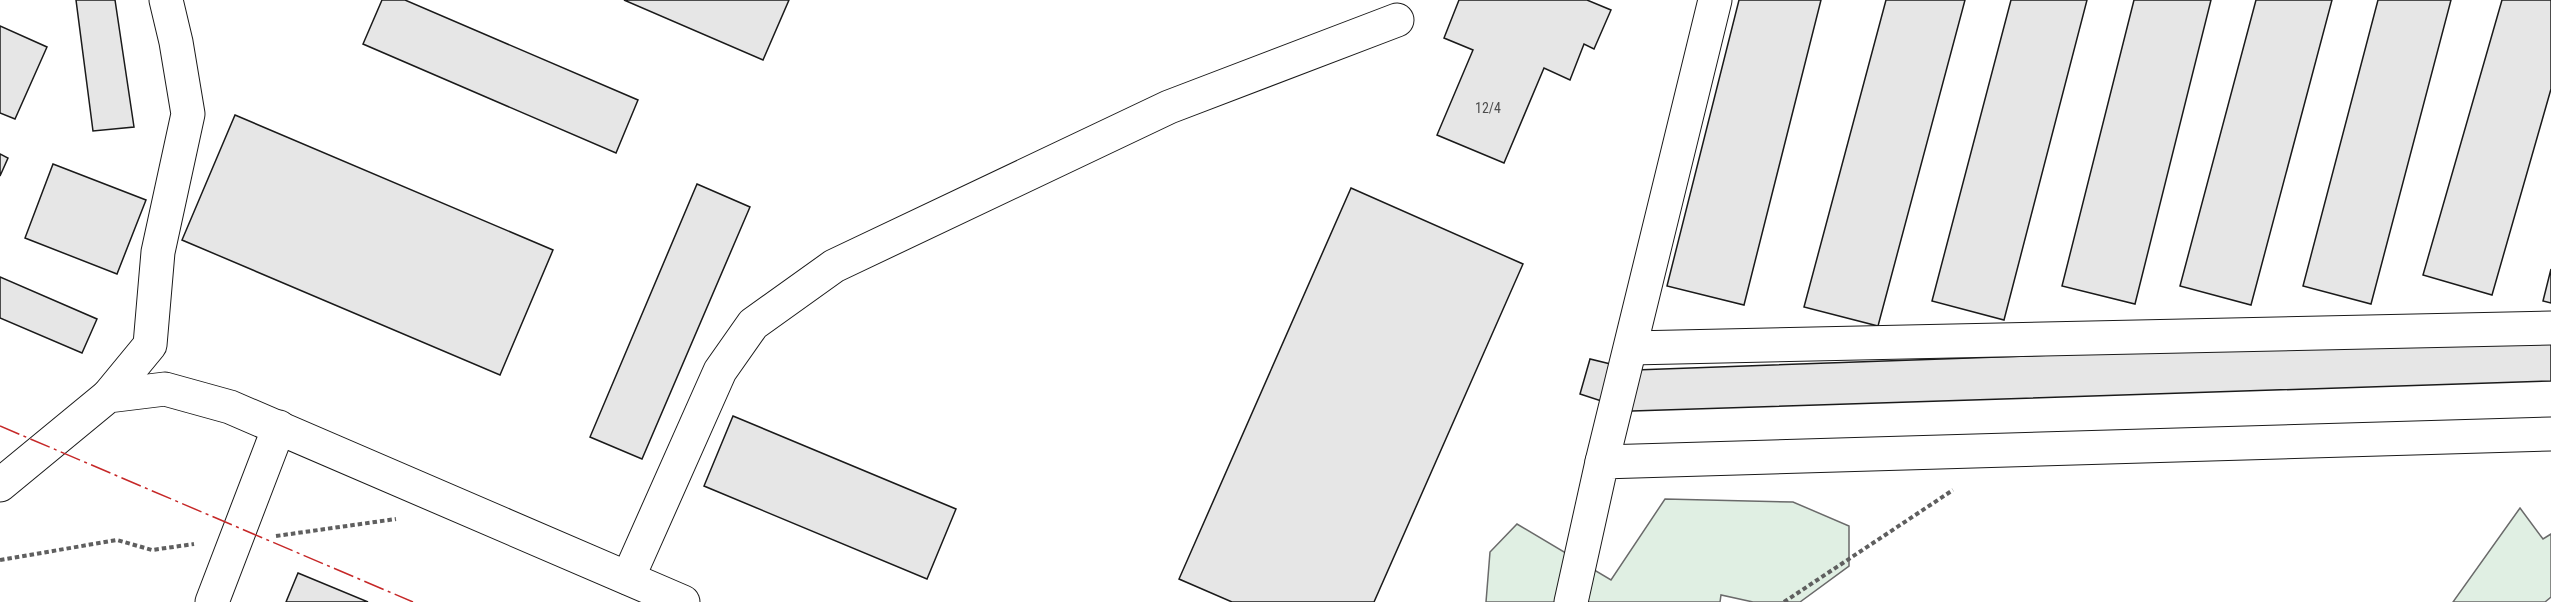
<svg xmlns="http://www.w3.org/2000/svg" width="2551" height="602" viewBox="0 0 2551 602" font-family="'Roboto Condensed',sans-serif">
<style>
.green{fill:#e0efe3;stroke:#6a6a6a;stroke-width:1.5}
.building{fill:#e6e6e6;stroke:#1a1a1a;stroke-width:1.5}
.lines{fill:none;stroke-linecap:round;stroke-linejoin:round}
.minor-casing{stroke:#1a1a1a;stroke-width:35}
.path{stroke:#5f5f5f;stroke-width:4;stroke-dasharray:4.5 3;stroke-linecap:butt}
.minor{stroke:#fff;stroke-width:33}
.power{stroke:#c62828;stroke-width:1.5;stroke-dasharray:21 4.5 3 4.5;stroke-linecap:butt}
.labels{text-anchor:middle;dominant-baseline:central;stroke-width:4.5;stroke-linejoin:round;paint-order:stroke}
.number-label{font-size:14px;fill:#4d4d4d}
</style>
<rect width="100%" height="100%" fill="#fff"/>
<g class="green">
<polygon points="1665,499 1793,502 1849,526 1849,566 1800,602 1753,602 1721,595 1720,602 1486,602 1490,552 1517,524 1611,580"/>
<polygon points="2520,508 2543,539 2551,534 2551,597 2545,602 2453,602"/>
</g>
<g class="building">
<polygon points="76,0 115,0 134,127 93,131"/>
<polygon points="382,0 405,0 638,100 616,153 363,44"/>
<polygon points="624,0 789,0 763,60"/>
<polygon points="1459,0 1587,0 1611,10 1594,49 1584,44 1570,80 1544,68 1504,163 1437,135 1473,50 1444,38"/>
<polygon points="1739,0 1821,0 1744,305 1667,286"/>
<polygon points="1886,0 1965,0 1878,326 1804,307"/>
<polygon points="2011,0 2087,0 2004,320 1932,301"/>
<polygon points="2134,0 2211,0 2135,304 2062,286"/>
<polygon points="2256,0 2332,0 2251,305 2180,286"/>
<polygon points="2378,0 2451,0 2371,304 2303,286"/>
<polygon points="2502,0 2551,0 2551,89 2492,295 2423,275"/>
<polygon points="0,26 47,47 15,119 0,113"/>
<polygon points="235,115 553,250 500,375 182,240"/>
<polygon points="0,154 8,158 0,176"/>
<polygon points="53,164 146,200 117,274 25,238"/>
<polygon points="697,184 750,207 642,459 590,437"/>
<polygon points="1351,188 1523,264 1374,602 1232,602 1179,579"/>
<polygon points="2551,269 2551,303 2543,301"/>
<polygon points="0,277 97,319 82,353 0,318"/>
<polygon points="2551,337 2551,381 1632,411 1580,394 1590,359 1635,370"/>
<polygon points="733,416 956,509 927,579 704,486"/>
<polygon points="298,573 368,602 286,602"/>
</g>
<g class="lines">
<defs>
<g id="minor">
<polyline points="1631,348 2551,328"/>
<polyline points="108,396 150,345 158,252 188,114 176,42 166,0"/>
<polyline points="1602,462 1715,0"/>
<polyline points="0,485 108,396 165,389 230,407 683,602"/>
<polyline points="628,578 720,371 753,324 834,266 1169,107 1397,20"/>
<polyline points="212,602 279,427"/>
<polyline points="1571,602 1602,462 2551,434"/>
</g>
</defs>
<use href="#minor" class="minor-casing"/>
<g class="path">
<polyline points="276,536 396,519"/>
<polyline points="0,560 117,540 152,550 194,544"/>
<polyline points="1784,602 1953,490"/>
</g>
<use href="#minor" class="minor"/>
<polyline class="power" points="0,426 413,602"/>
</g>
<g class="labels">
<g class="number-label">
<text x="1488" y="108">12/4</text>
</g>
</g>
</svg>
